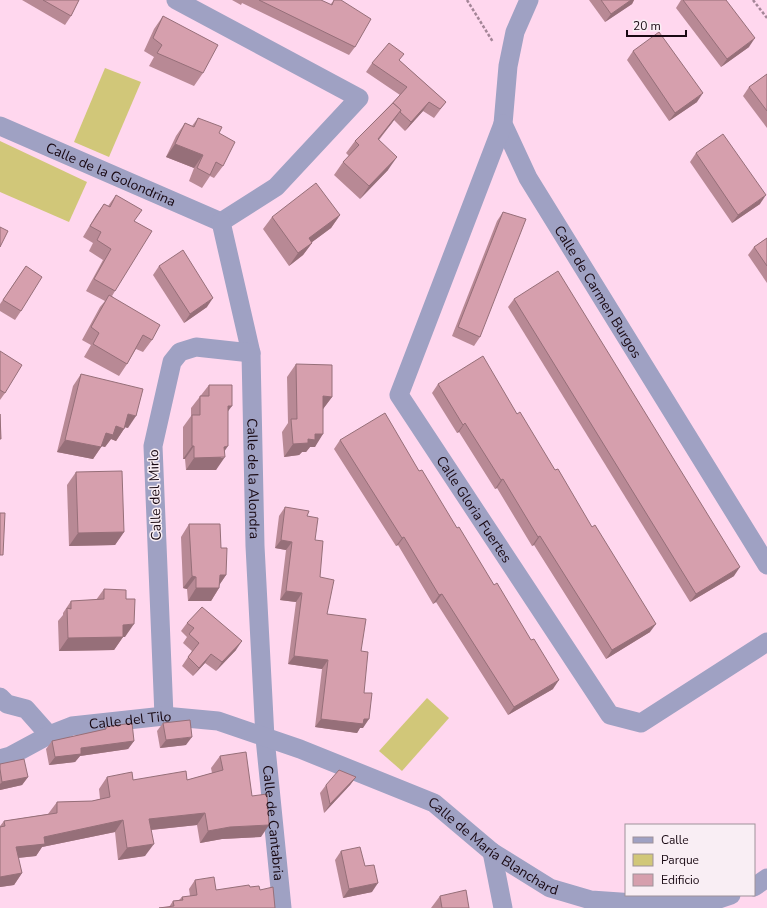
<svg xmlns="http://www.w3.org/2000/svg" width="767" height="908" viewBox="0 0 767 908" font-family="'Nunito Sans',sans-serif">
<style>
.green{fill:#d1c779}
.lines{fill:none;stroke-linecap:round;stroke-linejoin:round}
.path{stroke:#a48597;stroke-width:2.5;stroke-dasharray:3 2;stroke-linecap:butt}
.street{stroke:#9fa1c3;stroke-width:19}
.wall{fill:#b88995}
.shaded-wall{fill:#966f79}
.building{fill:#d69fad;stroke:#966f79}
.labels{text-anchor:middle;dominant-baseline:central;stroke-width:3;stroke-linejoin:round;paint-order:stroke}
.street-label{font-size:14px;fill:#190913;stroke:#f9eef4}
</style>
<rect width="100%" height="100%" fill="#ffd7ee"/>
<g class="green">
<polygon points="105,68 141,82 109,157 74,142"/>
<polygon points="0,141 87,182 69,222 0,192"/>
<polygon points="427,698 449,718 402,771 379,751"/>
</g>
<g class="lines">
<g class="path">
<polyline points="467,0 493,42"/>
<polyline points="753,0 767,18"/>
</g>
<g class="street">
<polyline points="176,0 359,98 276,187 221,222"/>
<path id="s1" d="M529 0 515 32 508 66 503 124 528 178 767 565"/>
<path id="s2" d="M503 124 399 395 610 715 641 723 767 642"/>
<path id="s3" d="M0 126 221 222"/>
<path id="s4" d="M221 222 251 353 255 546 265 738 282 908"/>
<polyline points="0,697 7,704 26,709 49,735"/>
<polyline points="164,716 153,446 172,362 180,352 196,347 251,353"/>
<path id="s5" d="M0 759 10 756 49 735 72 726 164 716 218 721 300 749 434 803 492 852 550 888 591 900 649 904 710 902 731 895"/>
<polyline points="492,852 503,908"/>
<polyline points="754,887 767,878"/>
</g>
</g>
<g class="wall">
<polygon points="22,0 79,0 71,16 65,25"/>
<polygon points="232,0 321,0 330,5 334,0 341,0 355,47 349,55 242,3 241,5"/>
<polygon points="589,0 634,0 632,4 605,22"/>
<polygon points="681,0 726,0 749,47 721,67 676,8"/>
<polygon points="163,16 203,73 194,86 149,66 154,57 144,51 154,29"/>
<polygon points="633,51 697,102 669,121 627,60"/>
<polygon points="399,60 446,102 434,118 423,111 405,131 394,120 379,140 388,170 360,199 334,175 343,162 349,156 346,153 355,141 400,95 366,72 372,63"/>
<polygon points="767,74 767,128 743,96 749,87"/>
<polygon points="198,118 219,133 223,166 214,178 210,176 202,188 189,181 194,168 166,157 176,136 185,123 192,126"/>
<polygon points="696,153 760,204 732,223 690,162"/>
<polygon points="116,195 134,221 115,291 112,296 152,340 143,352 136,349 127,364 119,376 84,357 91,345 82,340 100,307 105,301 86,291 103,260 89,251 93,243 83,237 96,215 104,204 108,206"/>
<polygon points="503,212 480,337 474,346 452,336 497,221"/>
<polygon points="340,215 331,228 312,242 312,243 303,255 289,266 263,229 272,217"/>
<polygon points="767,238 767,283 748,255 754,247"/>
<polygon points="26,266 21,311 15,320 0,311 0,304"/>
<polygon points="159,266 207,307 184,323 153,275"/>
<polygon points="514,299 734,576 690,602 508,307"/>
<polygon points="0,351 5,393 0,400"/>
<polygon points="296,364 332,397 323,409 315,447 310,447 306,452 302,452 299,455 284,457 282,432 288,423 287,377"/>
<polygon points="81,374 128,428 125,427 116,441 111,439 105,447 102,446 93,459 57,452 73,386"/>
<polygon points="438,384 650,632 606,659 534,545 532,546 497,488 495,489 459,432 457,433 432,393"/>
<polygon points="209,385 228,412 224,451 216,470 186,470 185,459 183,459 183,427 191,416 191,408"/>
<polygon points="340,440 419,471 553,689 508,715 436,602 433,604 398,545 396,546 334,449"/>
<polygon points="76,472 124,532 115,545 69,546 67,485"/>
<polygon points="285,507 307,516 315,540 320,577 327,614 361,651 364,693 363,728 360,728 357,733 315,727 322,669 288,664 296,602 280,600 286,550 275,548 279,516"/>
<polygon points="189,524 221,548 226,575 219,585 219,588 211,601 188,601 187,589 183,588 181,537"/>
<polygon points="104,589 126,599 125,637 123,637 114,650 59,651 58,621 63,615 63,613 71,601 96,600"/>
<polygon points="187,623 236,650 216,671 205,663 193,676 182,666 192,651 183,643 187,637 181,631"/>
<polygon points="163,723 186,745 160,748 157,731"/>
<polygon points="106,727 134,741 128,749 80,756 75,762 49,765 46,749 52,741 105,729"/>
<polygon points="220,756 252,796 261,837 222,839 200,843 197,825 151,830 145,856 118,860 115,832 42,847 36,856 18,858 22,873 14,885 0,887 0,826 4,821 48,814 57,802 92,801 100,799 99,789 107,777 133,780 187,780 212,773 211,768"/>
<polygon points="0,764 28,777 22,785 0,790"/>
<polygon points="356,777 350,785 324,813 320,793 326,785"/>
<polygon points="341,851 365,866 372,892 343,898 335,860"/>
<polygon points="195,880 216,890 250,887 260,890 169,907 173,901 179,900 182,897 190,896 189,889"/>
<polygon points="440,896 469,908 431,908"/>
</g>
<g class="shaded-wall">
<polygon points="631,0 634,0 632,4 605,22 611,14"/>
<polygon points="755,38 749,47 721,67 727,59"/>
<polygon points="703,93 697,102 669,121 675,113"/>
<polygon points="429,102 423,111 405,131 411,122"/>
<polygon points="401,110 392,123 369,151 378,139"/>
<polygon points="175,144 203,155 194,168 166,157"/>
<polygon points="397,157 388,170 360,199 369,186"/>
<polygon points="766,195 760,204 732,223 738,215"/>
<polygon points="340,215 331,228 300,251 309,238"/>
<polygon points="312,243 303,255 289,266 298,253"/>
<polygon points="213,298 207,307 184,323 190,314"/>
<polygon points="323,396 332,397 323,409"/>
<polygon points="228,406 232,406 223,418"/>
<polygon points="128,414 136,416 128,428 119,426"/>
<polygon points="465,423 459,432 457,433 463,425"/>
<polygon points="116,426 124,429 116,441 111,439 105,447 97,445 106,433"/>
<polygon points="315,434 323,434 315,447 310,447 306,452 302,452 299,455 284,457 293,444 308,439"/>
<polygon points="65,440 101,447 93,459 57,452"/>
<polygon points="192,446 194,446 185,459 183,459"/>
<polygon points="228,446 220,458 225,457 216,470 186,470 194,458 224,447"/>
<polygon points="503,479 497,488 495,489 501,480"/>
<polygon points="124,532 115,545 69,546 78,533"/>
<polygon points="540,536 534,545 532,546 538,537"/>
<polygon points="404,537 398,545 396,546 402,538"/>
<polygon points="281,540 292,542 286,550 275,548"/>
<polygon points="740,567 734,576 690,602 696,594"/>
<polygon points="220,575 226,575 218,587"/>
<polygon points="192,576 196,577 187,589 183,588"/>
<polygon points="196,588 219,588 211,601 188,601"/>
<polygon points="286,591 302,593 296,602 280,600"/>
<polygon points="442,594 436,602 433,604 439,595"/>
<polygon points="134,624 125,637 120,637 123,637 114,650 59,651 68,638 123,625"/>
<polygon points="656,624 650,632 606,659 612,650"/>
<polygon points="242,641 236,650 216,671 222,662"/>
<polygon points="211,654 205,663 193,676 199,668"/>
<polygon points="294,656 328,660 322,669 288,664"/>
<polygon points="559,680 553,689 508,715 514,707"/>
<polygon points="321,719 369,719 363,728 360,728 357,733 315,727"/>
<polygon points="192,737 186,745 160,748 166,740"/>
<polygon points="134,741 128,749 80,756 75,762 49,765 55,757 81,748"/>
<polygon points="28,777 22,785 0,790 0,784 2,782"/>
<polygon points="356,777 350,785 324,813 330,804"/>
<polygon points="205,813 197,825 140,831 149,819"/>
<polygon points="123,820 115,832 42,847 36,856 7,859 16,847 44,837"/>
<polygon points="269,825 261,837 222,839 200,843 208,831 230,827"/>
<polygon points="154,844 145,856 118,860 127,848"/>
<polygon points="22,873 14,885 0,887 0,877"/>
<polygon points="378,883 372,892 343,898 349,889"/>
</g>
<g class="building">
<polygon points="43,0 79,0 71,16"/>
<polygon points="259,0 321,0 332,5 334,0 341,0 371,19 355,47"/>
<polygon points="601,0 631,0 611,14"/>
<polygon points="683,0 726,0 755,38 727,59"/>
<polygon points="163,16 218,45 203,73 157,53 162,45 153,38"/>
<polygon points="659,32 703,93 675,113 633,51"/>
<polygon points="389,43 404,54 399,60 446,102 440,109 429,102 411,122 400,112 401,110 393,103 392,104 407,87 372,63"/>
<polygon points="767,74 767,111 749,87"/>
<polygon points="393,103 401,110 378,139 397,157 369,186 343,162 359,145 355,141"/>
<polygon points="198,118 222,127 219,133 235,142 223,166 216,162 210,175 197,168 203,155 175,144 185,123 194,127"/>
<polygon points="723,134 766,195 738,215 696,153"/>
<polygon points="316,183 340,215 309,238 312,243 298,253 272,217"/>
<polygon points="116,195 142,210 134,221 152,231 115,291 94,279 111,249 97,240 101,232 90,226 104,204 110,207"/>
<polygon points="503,212 526,219 480,337 458,327"/>
<polygon points="0,227 8,231 0,247"/>
<polygon points="767,238 767,266 754,247"/>
<polygon points="183,250 213,298 190,314 159,266"/>
<polygon points="26,266 42,277 21,311 3,300"/>
<polygon points="558,271 740,567 696,594 514,299"/>
<polygon points="109,295 160,325 152,340 143,335 127,364 93,344 99,333 91,327"/>
<polygon points="0,351 22,365 5,393 0,390"/>
<polygon points="483,356 517,414 520,412 555,470 558,469 592,527 595,525 656,624 612,650 540,536 538,537 503,479 501,480 465,423 463,425 438,384"/>
<polygon points="296,364 332,365 332,397 323,396 323,434 315,434 315,440 308,439 308,443 293,444 291,419 297,419"/>
<polygon points="81,374 143,389 136,416 128,414 124,429 116,426 113,435 106,433 101,447 65,440"/>
<polygon points="209,385 232,385 232,406 228,406 228,446 224,447 225,457 194,458 194,446 192,446 192,415 200,415 200,396 209,396"/>
<polygon points="385,413 419,471 422,470 457,528 459,527 494,585 497,583 531,640 534,639 559,680 514,707 442,594 439,595 404,537 402,538 340,440"/>
<polygon points="0,414 1,439 0,439"/>
<polygon points="122,471 124,532 78,533 76,472"/>
<polygon points="285,507 309,511 307,516 318,518 315,540 323,541 320,577 334,580 327,614 366,619 361,651 368,652 364,693 372,693 369,719 364,719 363,724 321,719 328,660 294,656 302,593 286,591 292,542 281,540"/>
<polygon points="0,513 5,513 3,555 0,555"/>
<polygon points="189,524 220,524 221,548 227,548 226,575 220,575 219,588 196,588 196,577 192,576"/>
<polygon points="104,589 126,590 126,599 135,599 134,624 123,625 123,637 68,638 67,608 71,609 71,601 104,599"/>
<polygon points="202,607 242,641 222,662 211,654 199,668 188,657 199,643 189,634 194,628 187,623"/>
<polygon points="190,720 192,737 166,740 163,723"/>
<polygon points="132,723 134,741 81,748 81,754 55,757 52,741 106,729 106,727"/>
<polygon points="246,752 252,796 267,794 269,825 230,827 208,831 205,813 149,819 154,844 127,848 123,820 44,837 45,844 16,847 22,873 0,877 0,827 5,826 4,821 57,813 57,802 92,801 110,797 107,777 132,772 133,780 186,771 187,780 223,770 220,756"/>
<polygon points="24,759 28,777 2,782 0,769 0,764"/>
<polygon points="339,770 356,777 330,804 326,785"/>
<polygon points="360,847 365,866 374,865 378,883 349,889 341,851"/>
<polygon points="214,877 216,890 249,885 250,887 259,886 260,890 273,887 275,908 159,908 174,906 173,901 183,900 182,897 197,895 195,880"/>
<polygon points="466,890 469,908 442,908 440,896"/>
</g>
<g class="labels">
<g class="street-label">
<text stroke="none"><textPath href="#s3" startOffset="121">Calle de la Golondrina</textPath></text>
<text stroke="none"><textPath href="#s1" startOffset="321">Calle de Carmen Burgos</textPath></text>
<text stroke="none"><textPath href="#s4" startOffset="260">Calle de la Alondra</textPath></text>
<text transform="translate(155 495) rotate(-92)">Calle del Mirlo</text>
<text stroke="none"><textPath href="#s2" startOffset="427">Calle Gloria Fuertes</textPath></text>
<text stroke="none"><textPath href="#s5" startOffset="138">Calle del Tilo</textPath></text>
<text stroke="none"><textPath href="#s4" startOffset="605">Calle de Cantabria</textPath></text>
<text stroke="none"><textPath href="#s5" startOffset="531">Calle de María Blanchard</textPath></text>
</g>
</g>
<rect x="625" y="824" width="130" height="72" fill="#f9eef4" stroke="#9f929a"/>
<rect x="633" y="837" width="20" height="6" fill="#9fa1c3" stroke="#9f929a"/>
<text x="661" y="844" font-size="12" fill="#190913">Calle</text>
<rect x="633" y="854" width="20" height="12" fill="#d1c779" stroke="#9f929a"/>
<text x="661" y="864" font-size="12" fill="#190913">Parque</text>
<rect x="633" y="874" width="20" height="12" fill="#d69fad" stroke="#9f929a"/>
<text x="661" y="884" font-size="12" fill="#190913">Edificio</text>
<path d="M627 30v6h59v-6" fill="none" stroke="#190913" stroke-width="2"/>
<text x="633" y="30" font-size="12" fill="#190913" stroke="#f9eef4" stroke-width="3" paint-order="stroke">20 m</text>
</svg>
